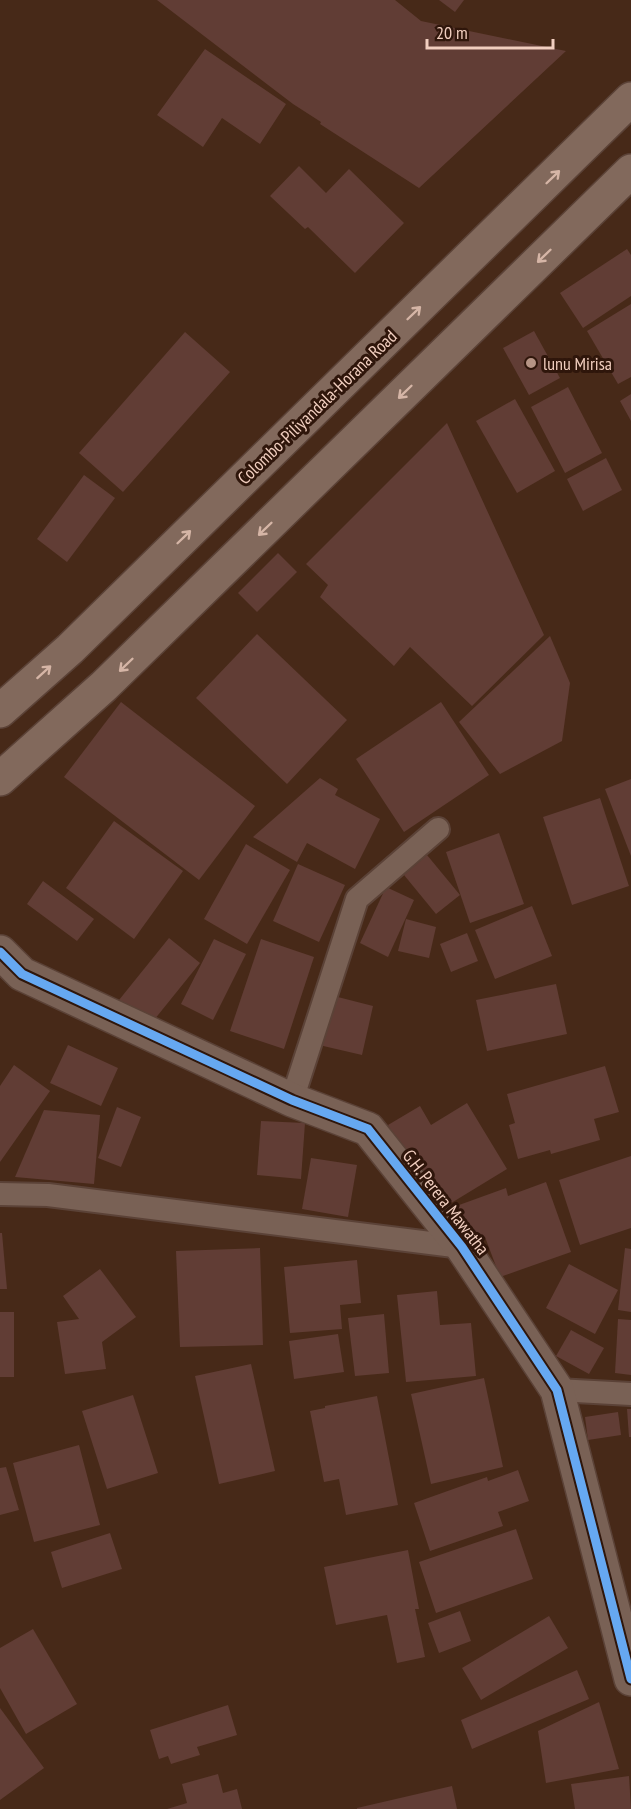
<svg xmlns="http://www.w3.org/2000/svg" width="631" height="1809" viewBox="0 0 631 1809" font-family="'PT Sans Narrow',sans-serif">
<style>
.building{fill:#613d35}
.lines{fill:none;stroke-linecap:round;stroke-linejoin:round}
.lane-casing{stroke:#5b4237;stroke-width:26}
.street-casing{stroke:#5b4237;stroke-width:36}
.primary-casing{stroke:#5b4237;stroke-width:36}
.lane{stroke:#796155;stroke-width:22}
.street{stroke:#796155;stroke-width:33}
.primary{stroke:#82695c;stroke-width:33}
.cycleway-casing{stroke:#2f160b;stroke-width:13}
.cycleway{stroke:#66a8f1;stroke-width:9}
.oneway{stroke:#d5b5a6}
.poi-dot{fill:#b69485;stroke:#2f160b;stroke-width:2}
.labels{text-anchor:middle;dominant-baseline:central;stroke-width:6;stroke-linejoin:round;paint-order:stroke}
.poi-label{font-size:18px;fill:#f1cebf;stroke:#2f160b;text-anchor:start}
.street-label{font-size:18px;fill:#f1cebf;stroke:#2f160b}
</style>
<rect width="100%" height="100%" fill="#472918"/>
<g class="building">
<polygon points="157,0 395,0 421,21 566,51 419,188 320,124 321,122 293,104"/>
<polygon points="439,0 464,0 455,12"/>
<polygon points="205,49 286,104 260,144 222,118 203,147 157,115"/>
<polygon points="299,166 326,193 349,169 404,223 355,273 308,227 305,229 270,196"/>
<polygon points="627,249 631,255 631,296 583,328 560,293"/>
<polygon points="631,304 631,377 618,384 587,331"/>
<polygon points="534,331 560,378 529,395 503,348"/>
<polygon points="185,332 230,372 123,492 79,453"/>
<polygon points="568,387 602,453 565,473 531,407"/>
<polygon points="631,394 631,421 620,401"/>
<polygon points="515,399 555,471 517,493 476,421"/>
<polygon points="447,423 544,635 472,706 410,647 394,666 320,597 328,585 306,564"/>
<polygon points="606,458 622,490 583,511 567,479"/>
<polygon points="84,475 115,498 67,562 37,539"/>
<polygon points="278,553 297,572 257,612 238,593"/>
<polygon points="257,634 347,720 287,784 196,698"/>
<polygon points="550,636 570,683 562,741 500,774 459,722"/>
<polygon points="121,702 255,806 199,880 64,777"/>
<polygon points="441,702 489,775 404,832 356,759"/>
<polygon points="320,778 338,789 335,795 380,819 355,869 307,843 297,862 253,837"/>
<polygon points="631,779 631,856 605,789"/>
<polygon points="600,798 629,886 572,905 543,817"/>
<polygon points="114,821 183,871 134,939 66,888"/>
<polygon points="499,833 524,904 470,923 446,852"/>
<polygon points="246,844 290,870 247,944 204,919"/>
<polygon points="427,855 460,895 436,914 404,875"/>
<polygon points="298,864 345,885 319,942 273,921"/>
<polygon points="43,881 94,919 77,941 27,904"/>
<polygon points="386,887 414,900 388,957 360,943"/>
<polygon points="532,906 552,956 495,979 475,930"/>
<polygon points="406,919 436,927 429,958 398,951"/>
<polygon points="467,933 478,961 451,972 440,944"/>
<polygon points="169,938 200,963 150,1025 119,1000"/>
<polygon points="214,939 246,954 213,1020 181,1004"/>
<polygon points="261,939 314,957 284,1049 230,1031"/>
<polygon points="556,984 567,1034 487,1051 476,1000"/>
<polygon points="330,995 373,1006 362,1055 319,1045"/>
<polygon points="68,1045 118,1068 101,1106 50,1083"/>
<polygon points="14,1065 50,1091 0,1162 0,1086"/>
<polygon points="605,1066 619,1112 594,1119 600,1140 551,1154 550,1150 518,1159 509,1125 515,1123 507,1094"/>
<polygon points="467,1103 507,1169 443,1208 412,1157 408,1159 388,1125 420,1106 431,1125"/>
<polygon points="117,1107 141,1117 121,1167 98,1158"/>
<polygon points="44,1110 100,1115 94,1184 15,1177"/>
<polygon points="261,1121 305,1123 301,1179 257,1175"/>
<polygon points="631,1156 631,1228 580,1245 559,1180"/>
<polygon points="311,1158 357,1165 348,1217 302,1209"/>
<polygon points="546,1182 571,1252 500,1277 485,1237 461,1245 448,1209 506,1188 508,1196"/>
<polygon points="0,1233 2,1233 7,1289 0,1289"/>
<polygon points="260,1248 263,1345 180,1347 176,1251"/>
<polygon points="625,1248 631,1249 631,1312 618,1310"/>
<polygon points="357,1260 361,1303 340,1305 342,1329 290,1333 284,1267"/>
<polygon points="569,1264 618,1290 595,1334 546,1308"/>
<polygon points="100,1269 136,1317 102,1342 106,1369 65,1374 57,1322 79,1319 63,1296"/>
<polygon points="437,1291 440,1325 471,1323 476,1376 406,1382 397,1295"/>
<rect x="0" y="1312" width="14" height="65"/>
<polygon points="384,1314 389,1373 355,1376 348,1318"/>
<polygon points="618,1319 631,1320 631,1375 615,1373"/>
<polygon points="571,1330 604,1348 589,1374 556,1356"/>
<polygon points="338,1334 344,1372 294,1379 289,1341"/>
<polygon points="251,1364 275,1471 219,1484 195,1376"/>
<polygon points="484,1378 503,1467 431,1484 411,1394"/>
<polygon points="133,1395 158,1473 107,1489 82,1411"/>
<polygon points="377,1396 398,1505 346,1515 339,1479 324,1482 310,1411 325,1408 325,1406"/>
<polygon points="627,1409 631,1409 631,1437 629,1437"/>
<polygon points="618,1412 621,1435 588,1440 585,1417"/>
<polygon points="79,1445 100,1525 34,1542 13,1463"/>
<polygon points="6,1467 19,1510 0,1515 0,1468"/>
<polygon points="518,1470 529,1501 498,1512 503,1526 430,1551 414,1503 487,1477 488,1481"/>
<polygon points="516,1529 533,1579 436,1613 419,1562"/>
<polygon points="110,1533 122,1569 62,1588 51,1552"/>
<polygon points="408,1550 419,1609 415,1609 425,1657 397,1663 387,1615 336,1625 324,1567"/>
<polygon points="460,1611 471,1641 439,1653 428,1623"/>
<polygon points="549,1616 568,1648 481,1700 462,1668"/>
<polygon points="33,1629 77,1704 26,1734 0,1688 0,1648"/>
<polygon points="577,1670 589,1699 472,1749 461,1720"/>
<polygon points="599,1702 619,1769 546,1783 538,1731"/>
<polygon points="228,1705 237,1735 197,1747 200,1755 171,1764 168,1756 159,1759 150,1730"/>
<polygon points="0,1708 44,1768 0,1800"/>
<polygon points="218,1774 223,1793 237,1789 242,1809 167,1809 187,1803 182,1784"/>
<polygon points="629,1776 631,1809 575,1809 571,1784"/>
<polygon points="452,1786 457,1809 357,1809 357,1808"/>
</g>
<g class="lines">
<defs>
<g id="lane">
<polyline points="292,1100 357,899 438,829"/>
<polyline points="0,1194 48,1195 462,1247"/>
<polyline points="557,1390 631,1394"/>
</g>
<polyline id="street" points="0,952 22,974 292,1100 368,1129 462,1247 557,1390 631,1679"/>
<g id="primary">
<polyline points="0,711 70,649 631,99"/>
<polyline points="0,779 104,686 631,171"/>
</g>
</defs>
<use href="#lane" class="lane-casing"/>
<use href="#street" class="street-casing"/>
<use href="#primary" class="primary-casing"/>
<use href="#lane" class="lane"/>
<use href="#street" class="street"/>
<use href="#primary" class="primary"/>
<defs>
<polyline id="cycleway" points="0,952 22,974 292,1100 368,1129 462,1247 557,1390 631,1679"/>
</defs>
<use href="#cycleway" class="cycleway-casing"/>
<use href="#cycleway" class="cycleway"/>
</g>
<defs><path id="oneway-shaft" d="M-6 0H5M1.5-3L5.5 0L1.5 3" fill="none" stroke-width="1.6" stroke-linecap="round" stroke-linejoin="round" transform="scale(1.5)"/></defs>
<g class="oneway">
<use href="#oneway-shaft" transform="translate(553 177) rotate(-44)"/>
<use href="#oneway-shaft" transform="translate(544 256) rotate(136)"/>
<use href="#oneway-shaft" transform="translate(414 313) rotate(-44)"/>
<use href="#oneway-shaft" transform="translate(405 392) rotate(136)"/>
<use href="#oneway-shaft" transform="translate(265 529) rotate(136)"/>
<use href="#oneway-shaft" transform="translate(184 537) rotate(-44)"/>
<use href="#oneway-shaft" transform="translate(126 665) rotate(136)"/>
<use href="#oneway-shaft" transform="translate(44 672) rotate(-42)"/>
</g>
<circle class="poi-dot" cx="531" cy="363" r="6"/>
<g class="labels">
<g class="poi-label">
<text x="543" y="363">lunu Mirisa</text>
</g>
<g class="street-label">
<text transform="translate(317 407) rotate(-44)">Colombo-Piliyandala-Horana Road</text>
<text transform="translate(446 1202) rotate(52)">G.H. Perera Mawatha</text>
</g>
</g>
<path d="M427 39v9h126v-9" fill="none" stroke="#f1cebf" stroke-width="3"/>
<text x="436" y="39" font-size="18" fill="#f1cebf" stroke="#2f160b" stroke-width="4.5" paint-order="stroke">20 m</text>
</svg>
